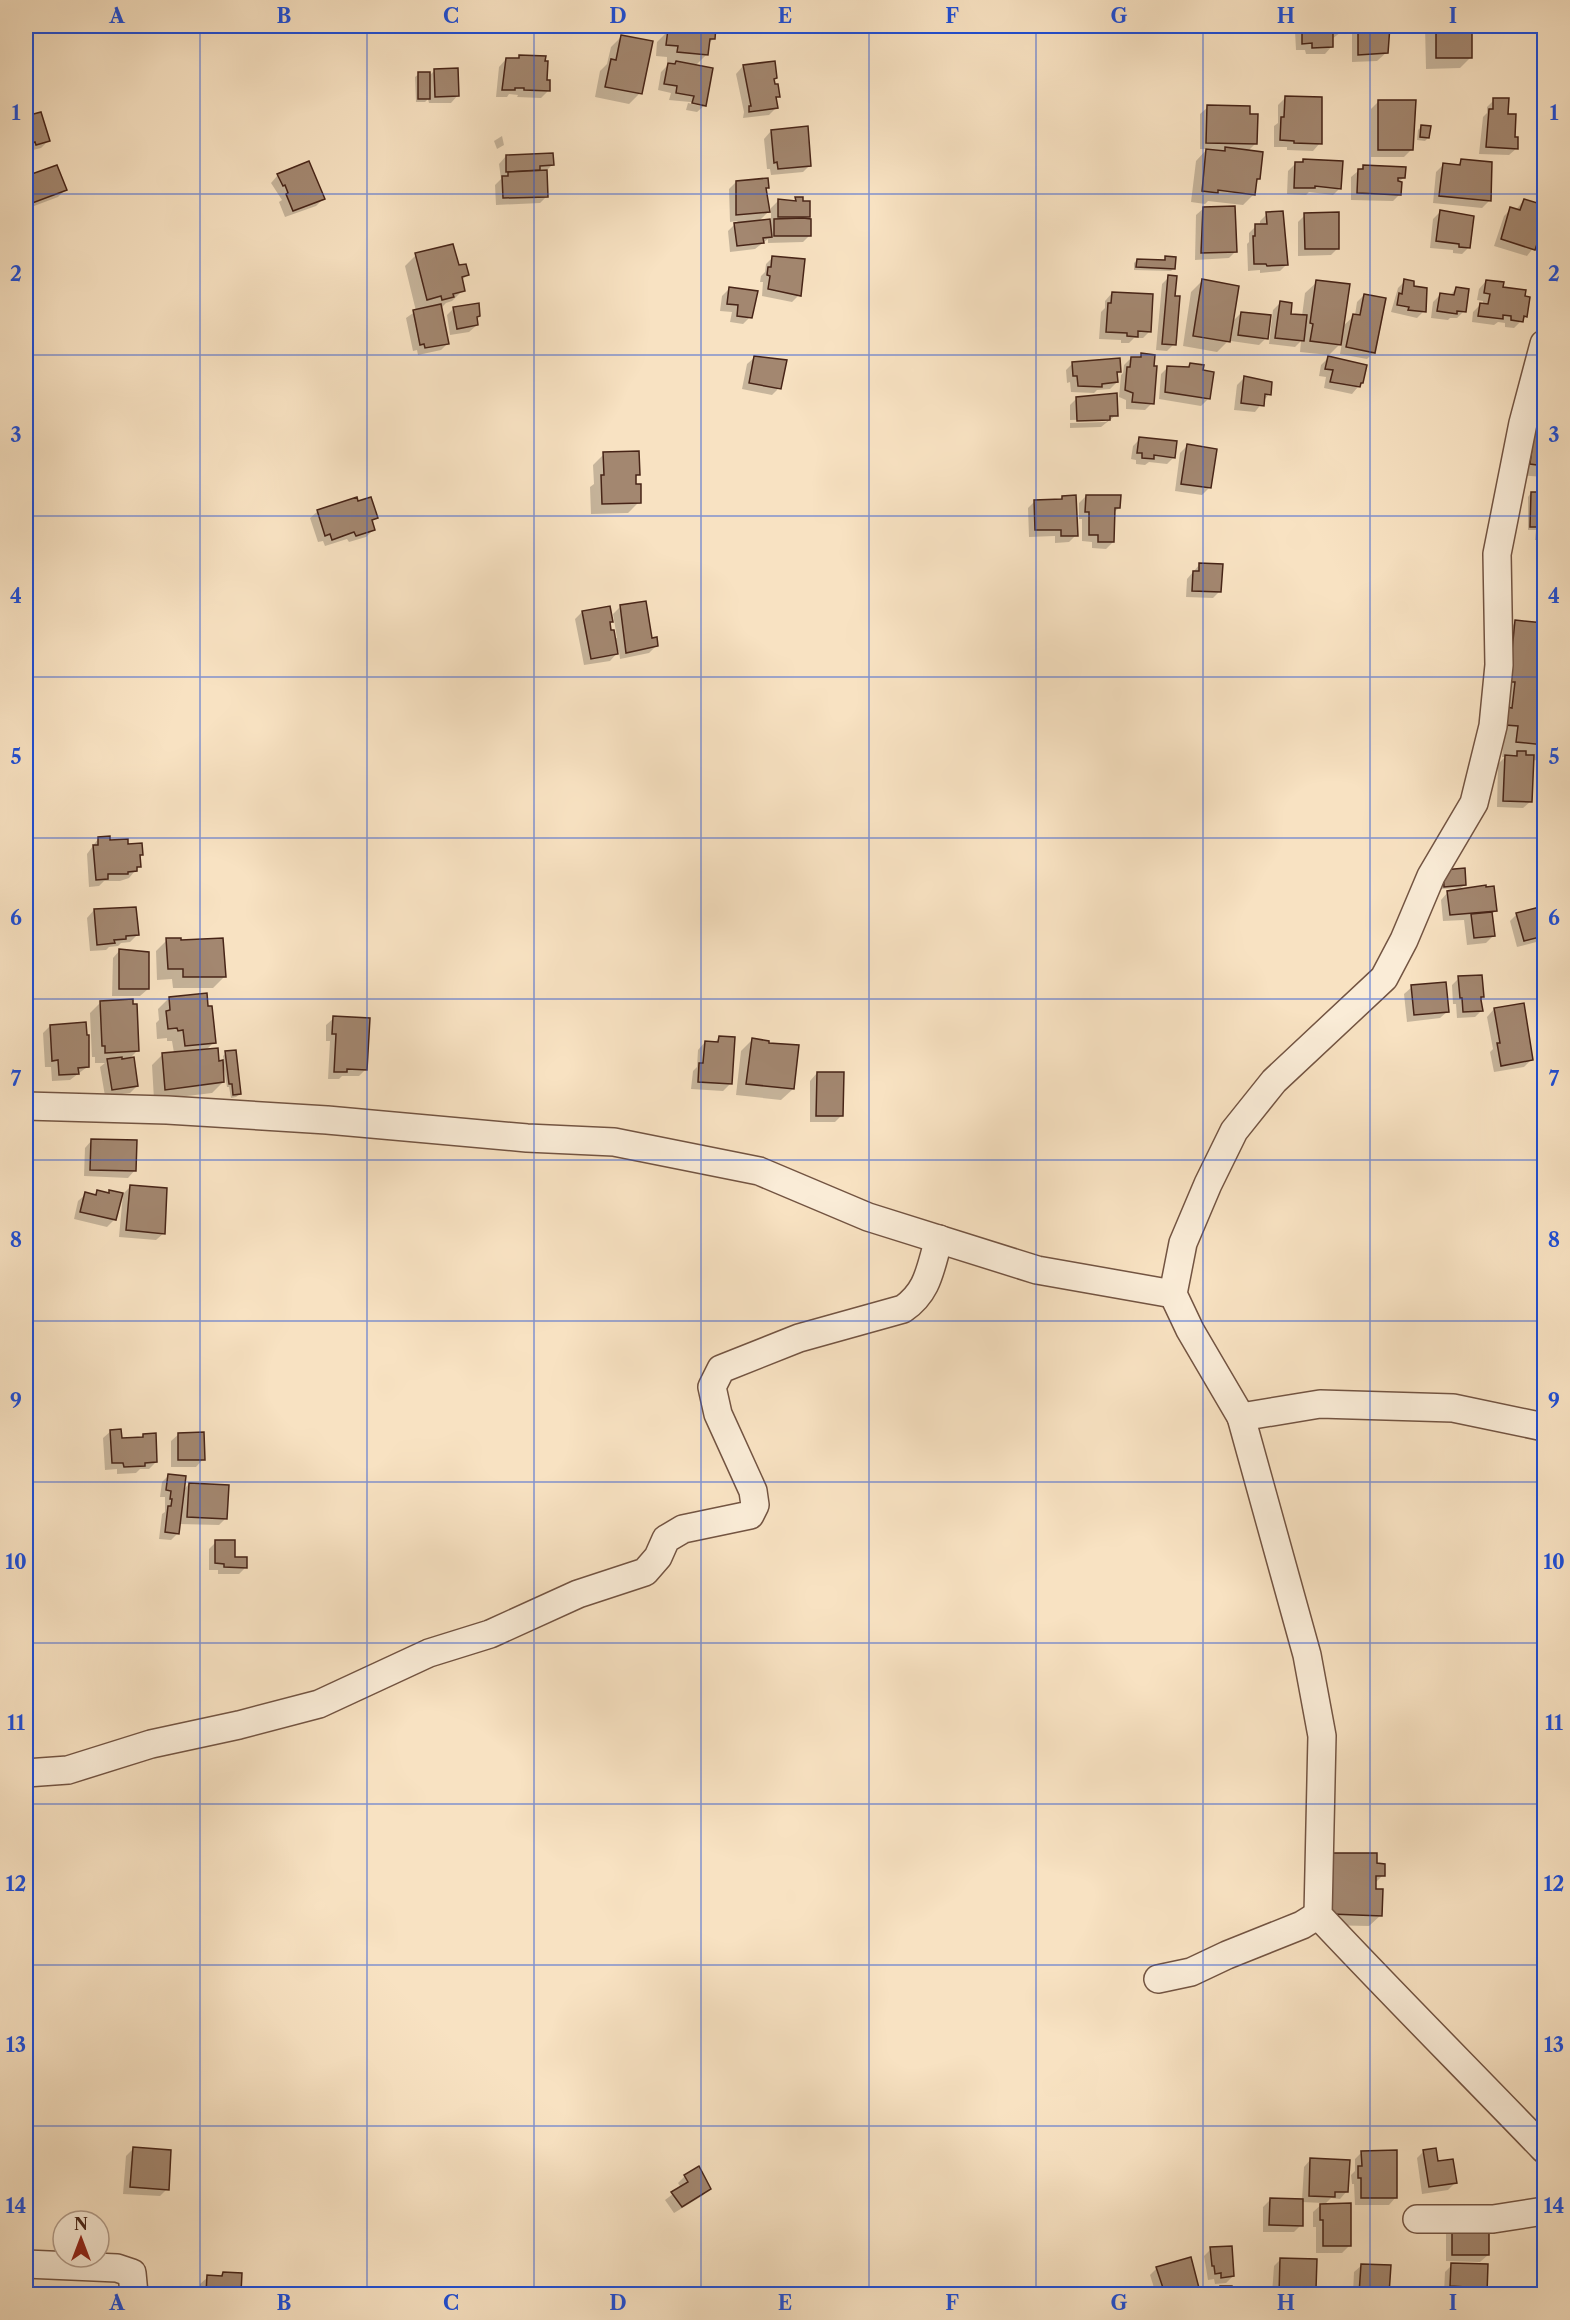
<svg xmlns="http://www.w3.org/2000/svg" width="1570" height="2320" viewBox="0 0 1570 2320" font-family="'Libre Caslon Text',serif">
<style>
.shadow{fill:#0003}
.building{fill:#a38770;stroke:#472417;stroke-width:1.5}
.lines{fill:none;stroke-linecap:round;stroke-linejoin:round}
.minor-casing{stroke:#735442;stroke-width:30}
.minor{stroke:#faecd7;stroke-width:27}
.grid{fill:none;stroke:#1d4ed8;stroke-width:1.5;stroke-opacity:0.55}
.neatline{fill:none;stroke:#1d4ed8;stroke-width:2}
.grid-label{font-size:20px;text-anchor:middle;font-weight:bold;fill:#1d4ed8}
</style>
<rect width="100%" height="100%" fill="#f8e2c2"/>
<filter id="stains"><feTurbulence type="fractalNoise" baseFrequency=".00333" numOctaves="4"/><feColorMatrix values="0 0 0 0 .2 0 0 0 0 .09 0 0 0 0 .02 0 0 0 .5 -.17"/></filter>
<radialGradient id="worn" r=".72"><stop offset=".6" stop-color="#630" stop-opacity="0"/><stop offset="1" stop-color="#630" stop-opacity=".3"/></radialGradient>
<g class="shadow">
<polygon points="670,26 715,26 713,39 708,44 707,54 695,66 705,105 697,112 686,110 688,103 701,106 701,103 669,100 671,93 658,90 661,72 670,63 667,62 667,57 656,56 657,42 669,30"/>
<polygon points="1300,26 1341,26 1341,32 1332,39 1332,46 1325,54 1306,54 1305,50 1296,50 1295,31"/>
<polygon points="1352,26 1389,26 1387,52 1377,61 1352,62"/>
<polygon points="1425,26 1471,26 1471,57 1460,68 1426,69"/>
<polygon points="622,36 640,93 629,104 595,97 600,71 607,64 611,47"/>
<polygon points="520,57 546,81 548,91 541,98 517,97 518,95 509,94 507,97 496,97 499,67 506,59 517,60"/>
<polygon points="743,66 776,78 773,81 778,96 775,99 777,107 769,115 743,118 744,112 736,74"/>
<polygon points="435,70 458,95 451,103 429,103 428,99 425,102 416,102 415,77 419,74 428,77"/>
<polygon points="1285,98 1320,143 1313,151 1287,150 1287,147 1274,147 1274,126 1278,123 1278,105"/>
<polygon points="1494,100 1507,115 1517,148 1509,155 1479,154 1483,117 1487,113 1487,107"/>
<polygon points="1378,102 1411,150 1404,157 1371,157 1371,109"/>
<polygon points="1208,107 1256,143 1248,151 1258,178 1255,181 1254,194 1243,205 1208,201 1205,204 1191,202 1196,161 1207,149 1200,149 1200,114"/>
<polygon points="40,114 48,141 41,148 29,151 28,148 26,149 26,119"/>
<polygon points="1422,126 1428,138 1425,141 1417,140 1418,130"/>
<polygon points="771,131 810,165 803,172 771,175 770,169 767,169 764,139"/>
<polygon points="502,136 504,145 497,149 494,141"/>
<polygon points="506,156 552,165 546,171 547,196 540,203 496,205 495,185 501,179 499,164"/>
<polygon points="1303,161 1340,188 1333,195 1309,192 1306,195 1287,194 1288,171 1295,164 1300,164"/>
<polygon points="1461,161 1489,201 1482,208 1433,203 1436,172 1443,165 1456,166"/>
<polygon points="57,167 65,190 58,197 26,209 26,178"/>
<polygon points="1363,167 1404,177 1398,183 1400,194 1393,201 1351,200 1351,177"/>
<polygon points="278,175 323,199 316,206 285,217 279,202 282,200 271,183"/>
<polygon points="736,182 767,188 764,190 768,212 758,222 771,221 771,208 778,201 793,202 796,199 808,216 804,221 810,235 803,242 768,243 768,239 755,249 730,252 728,231 738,221 730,222 729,189"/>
<polygon points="1524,200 1544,206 1544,227 1541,238 1527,256 1494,246 1504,216 1511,209 1516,210"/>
<polygon points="1204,208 1236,251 1229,258 1195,260 1196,215"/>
<polygon points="1440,212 1469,247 1462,254 1453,253 1453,250 1430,248 1433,219"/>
<polygon points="1267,214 1287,264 1280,271 1260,273 1260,270 1248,271 1247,244 1249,242 1249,233 1256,226 1260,225 1260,221"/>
<polygon points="1305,215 1338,248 1331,255 1298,256 1298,222"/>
<polygon points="416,255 457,267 467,275 461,281 463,290 452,301 446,303 441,308 448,343 441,350 418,355 417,350 413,351 406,318 416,311 405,266"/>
<polygon points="773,257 799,295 792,302 762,296 763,282 760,282 761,276 765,272 766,264"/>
<polygon points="1166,258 1174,268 1171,271 1134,270 1134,263 1137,260 1163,261"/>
<polygon points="1169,277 1174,297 1174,344 1167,351 1156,350 1162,284"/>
<polygon points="1202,281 1231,323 1241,313 1266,338 1259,345 1231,341 1233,328 1231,327 1228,341 1217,352 1183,346 1191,292"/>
<polygon points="1405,281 1412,287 1424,311 1417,318 1391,312 1398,288"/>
<polygon points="1486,281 1501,288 1526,316 1514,328 1505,327 1505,323 1498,322 1494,325 1472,322 1473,312 1480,305 1483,305 1483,301 1477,300 1479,289"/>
<polygon points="1317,282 1343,326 1355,315 1357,302 1364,295 1374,352 1367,359 1340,354 1342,342 1329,355 1300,352 1301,341 1295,347 1269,344 1273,310 1280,303 1289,315 1302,316 1305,293"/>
<polygon points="730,288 750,317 743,324 730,322 732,312 720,311 722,296"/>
<polygon points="1456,289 1464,311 1457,318 1450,318 1448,320 1431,318 1433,302 1440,295 1449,296"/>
<polygon points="1112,293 1150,331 1143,338 1134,338 1129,343 1121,343 1121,340 1099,339 1101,312 1105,308 1105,301"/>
<polygon points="454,308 479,316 476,318 477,325 469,332 450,335 447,315"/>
<polygon points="1142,355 1152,403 1145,410 1126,409 1126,400 1119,397 1121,375 1123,373 1124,365 1131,358 1138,359"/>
<polygon points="755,357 779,388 772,395 742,389 747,364"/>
<polygon points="1328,358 1362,382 1352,394 1324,388 1326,377 1319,376 1321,365"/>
<polygon points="1073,363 1119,372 1116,375 1117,382 1110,389 1097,390 1094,393 1071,392 1070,382 1067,383 1066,370"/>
<polygon points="1190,365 1201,372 1212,373 1208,399 1201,406 1159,399 1161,374 1168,367 1187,368"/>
<polygon points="1244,378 1269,394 1255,412 1234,410 1237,385"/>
<polygon points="1077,398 1116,415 1101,427 1070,428 1070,423 1106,422 1109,419 1070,420 1070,405"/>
<polygon points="1536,415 1544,416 1544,477 1519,475"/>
<polygon points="1140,439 1174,457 1167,464 1149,462 1145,465 1136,464 1136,460 1131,459 1133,446"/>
<polygon points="1187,446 1209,488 1202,495 1175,491 1180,453"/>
<polygon points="604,454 638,474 635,478 639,502 628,513 591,514 590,487 594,484 593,465"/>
<polygon points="1531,493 1539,504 1544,498 1544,540 1535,540 1536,530 1528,530 1528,497"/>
<polygon points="1086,496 1119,508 1113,513 1113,542 1106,549 1092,548 1092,542 1082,541 1082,519 1079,519 1079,503"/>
<polygon points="1062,497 1076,535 1069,542 1055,543 1055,536 1029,537 1028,508 1035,501 1059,500"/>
<polygon points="357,502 376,517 371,523 373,530 366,537 349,542 347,539 325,546 323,541 318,542 310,518 318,511"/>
<polygon points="1200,564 1220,591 1213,598 1186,597 1187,579"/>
<polygon points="620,607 656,646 649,653 620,659 619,651 610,661 584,665 575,619 582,612 611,621 609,624 614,638 617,638 613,614"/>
<polygon points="1516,622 1544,625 1544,761 1532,760 1531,801 1523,808 1497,807 1498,764 1505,757 1502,757 1504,740 1491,739 1501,637"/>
<polygon points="98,839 127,845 142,854 139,857 139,866 129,878 120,881 104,881 99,886 89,887 87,854"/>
<polygon points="1440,874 1464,885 1461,888 1441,889"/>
<polygon points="1448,892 1496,910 1491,915 1494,935 1486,943 1467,945 1464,920 1443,921 1441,900"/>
<polygon points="94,910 137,935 130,942 121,943 118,946 109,947 106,950 90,951 87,918"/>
<polygon points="1544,911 1544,937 1540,941 1517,947 1510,921 1517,914"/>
<polygon points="167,940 224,977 213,988 173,988 172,979 157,980 156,951"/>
<polygon points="120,950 148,989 140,996 112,996 113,958"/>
<polygon points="1459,978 1482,996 1480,999 1482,1010 1475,1017 1457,1018 1456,1004 1453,1004 1452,985"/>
<polygon points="1412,987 1448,1011 1440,1018 1407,1022 1404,994"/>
<polygon points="169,998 214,1042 205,1051 217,1062 224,1062 223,1056 226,1053 240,1094 236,1097 231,1098 229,1087 227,1087 224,1069 222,1069 223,1082 212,1093 154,1100 152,1065 163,1054 174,1053 172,1041 167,1041 167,1038 157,1039 156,1023 159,1020 158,1009"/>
<polygon points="101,1002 138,1050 129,1059 137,1086 130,1093 105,1096 100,1067 105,1063 95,1063 95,1057 92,1057 90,1013"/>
<polygon points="1494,1009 1531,1060 1524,1067 1494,1072 1490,1052 1493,1049 1487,1017"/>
<polygon points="334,1018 366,1069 359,1076 342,1076 339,1079 328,1079 330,1041 326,1041 326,1025"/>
<polygon points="50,1026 87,1067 70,1080 52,1081 51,1067 45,1067 43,1033"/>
<polygon points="719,1038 730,1084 723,1091 691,1089 693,1071 697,1067 698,1050 705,1042 714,1043"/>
<polygon points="752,1040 793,1089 781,1100 736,1095 741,1051"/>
<polygon points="817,1073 842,1115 835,1122 810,1122 810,1081"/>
<polygon points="92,1140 135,1170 128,1178 84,1176 85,1148"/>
<polygon points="130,1187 164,1233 156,1240 119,1237 123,1194"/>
<polygon points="110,1191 115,1219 107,1227 74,1219 78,1201 86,1194 93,1196 97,1192 107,1194"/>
<polygon points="111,1431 120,1440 140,1439 143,1435 156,1462 149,1469 140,1469 136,1473 117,1474 117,1469 105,1470 103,1438"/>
<polygon points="179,1434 203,1459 196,1467 171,1467 171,1441"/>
<polygon points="169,1475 183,1490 189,1484 226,1518 219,1525 179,1524 178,1533 171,1540 159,1539 162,1514 165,1512 165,1497 160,1497 162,1482"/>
<polygon points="216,1542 233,1559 246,1567 239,1574 218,1574 218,1570 209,1570 209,1549"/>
<polygon points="1334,1854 1375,1865 1383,1875 1374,1884 1381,1915 1369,1926 1321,1925 1322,1865"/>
<polygon points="133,2149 167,2189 160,2196 123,2194 126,2156"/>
<polygon points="1424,2151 1455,2183 1448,2190 1422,2194 1417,2158"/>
<polygon points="1362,2152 1396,2197 1389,2205 1355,2205 1354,2184 1352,2184 1351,2175 1355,2171 1355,2159"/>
<polygon points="1311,2159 1347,2191 1340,2199 1331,2198 1324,2205 1349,2246 1342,2253 1316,2253 1316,2227 1313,2227 1313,2212 1323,2203 1302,2202 1301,2225 1294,2232 1263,2232 1263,2207 1270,2200 1302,2200 1304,2167"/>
<polygon points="699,2168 709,2189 702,2196 674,2213 665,2200 681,2188 678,2183 685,2176"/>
<polygon points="1446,2231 1478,2234 1488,2255 1480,2262 1446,2261"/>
<polygon points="1211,2249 1233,2276 1226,2283 1215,2284 1214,2279 1208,2280 1204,2256"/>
<polygon points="1281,2259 1314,2288 1310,2294 1272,2294 1274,2266"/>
<polygon points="1362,2265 1389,2267 1388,2294 1353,2294 1354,2272"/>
<polygon points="1452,2265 1487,2266 1486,2294 1444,2293 1445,2272"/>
<polygon points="1157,2268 1198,2288 1191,2294 1156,2294 1150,2275"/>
<polygon points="223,2273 239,2292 237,2294 200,2294 200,2284 208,2277 219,2277"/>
<polygon points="1221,2287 1231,2287 1231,2294 1217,2294 1217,2290"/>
</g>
<g class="building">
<polygon points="679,26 716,26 715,39 710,39 708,55 677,52 678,46 666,45 668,29 678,30"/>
<polygon points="1302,26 1343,26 1343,33 1333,33 1333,47 1312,48 1312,43 1302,44"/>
<polygon points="1358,26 1390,26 1388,53 1358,55"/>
<rect x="1436" y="26" width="36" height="32"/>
<polygon points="621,35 653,41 642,94 605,87 611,59 616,60"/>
<polygon points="519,55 546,56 545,61 548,61 547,80 550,80 550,91 524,90 524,88 515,88 515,90 502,90 506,58 519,58"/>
<polygon points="676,61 713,68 706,106 692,103 694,96 676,93 677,86 664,84 668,63 675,64"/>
<polygon points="775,61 777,78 774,79 775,84 778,84 780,97 776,97 778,108 749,112 749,106 751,106 743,65"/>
<polygon points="458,68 459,96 435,97 434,69"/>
<rect x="418" y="72" width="12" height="27"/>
<polygon points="1285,96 1322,97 1322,144 1294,143 1294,141 1280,140 1281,117 1284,117"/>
<polygon points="1493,98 1509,98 1508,114 1516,114 1515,137 1518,137 1518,149 1486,147 1489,109 1493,109"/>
<polygon points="1378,100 1416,100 1413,150 1378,150"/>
<polygon points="1207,105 1250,106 1250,114 1258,114 1257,144 1206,143"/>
<polygon points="41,112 50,141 36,145 35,142 26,145 26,148 26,116"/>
<polygon points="1421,125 1431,126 1429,138 1420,137"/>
<polygon points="808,126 811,166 778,169 777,162 774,163 771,130"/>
<polygon points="1225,147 1263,152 1260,179 1257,179 1255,195 1218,190 1218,193 1202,191 1206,149 1225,151"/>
<polygon points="553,153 554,165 540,166 540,170 506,172 506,155"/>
<polygon points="1303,159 1343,161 1341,189 1315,186 1315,188 1294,188 1295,162 1303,162"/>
<polygon points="1461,159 1492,162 1491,201 1439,196 1443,163 1460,165"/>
<polygon points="309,161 325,199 293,211 286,194 288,193 285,185 283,186 277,174"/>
<polygon points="57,165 67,190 27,205 26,176"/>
<polygon points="1363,165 1406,167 1405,178 1398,178 1398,181 1402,182 1401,195 1357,193 1358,169 1363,169"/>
<polygon points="547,170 548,197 503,198 502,176 508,176 508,172"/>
<polygon points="768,178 769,188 766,188 770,212 736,215 736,181"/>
<polygon points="795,197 803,197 803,201 810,201 810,217 778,217 778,199 796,201"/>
<polygon points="1524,199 1544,205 1544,232 1543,239 1539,238 1535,250 1501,239 1510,207 1520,210"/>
<polygon points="1235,206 1237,252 1201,253 1203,207"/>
<polygon points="1440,210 1474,216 1470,248 1459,247 1459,244 1436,241"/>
<polygon points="1283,211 1288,265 1267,266 1266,264 1254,264 1253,236 1255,236 1255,224 1267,224 1266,212"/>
<polygon points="1339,212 1339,249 1305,249 1304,213"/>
<polygon points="803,218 811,219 811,236 774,236 774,219"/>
<polygon points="770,219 772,237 763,238 764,243 737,246 734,223"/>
<polygon points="453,244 459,265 466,264 469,275 462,277 465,291 453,294 454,297 442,300 441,296 427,300 415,253"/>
<polygon points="772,256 805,259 801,296 768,289 770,276 767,275 768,267 771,267"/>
<polygon points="1165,256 1176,257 1175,269 1136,267 1137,259 1165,260"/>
<polygon points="1168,275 1177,276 1175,296 1180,296 1176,345 1162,344"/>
<polygon points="1202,279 1239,286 1230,342 1193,336"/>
<polygon points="1404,279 1414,281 1414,286 1427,288 1426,312 1408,310 1409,307 1397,305 1399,293 1402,294"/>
<polygon points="1316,280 1350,284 1341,345 1310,341 1313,324 1310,323"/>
<polygon points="1486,280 1504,282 1503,287 1526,290 1525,296 1530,297 1527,317 1524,316 1523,322 1511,320 1511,316 1503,315 1503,319 1478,316 1480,303 1488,304 1490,294 1484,293"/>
<polygon points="729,287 758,291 752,318 737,316 738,305 727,304"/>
<polygon points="1456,287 1469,289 1466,312 1457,311 1457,314 1437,311 1440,293 1454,295"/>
<polygon points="1112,292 1153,294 1151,332 1138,331 1138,337 1127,336 1127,333 1106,332 1108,303 1111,303"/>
<polygon points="1364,294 1386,298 1375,353 1346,347 1353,314 1360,315"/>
<polygon points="1280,301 1292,303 1291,314 1307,315 1304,341 1275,338"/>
<polygon points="479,303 480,316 477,317 478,325 457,329 453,307"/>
<polygon points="441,304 449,344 425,348 424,344 420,345 413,310"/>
<polygon points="1241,312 1271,315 1268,339 1238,335"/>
<polygon points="1141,353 1155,355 1154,366 1157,366 1154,404 1132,402 1133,393 1125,390 1127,367 1130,367 1131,357 1141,357"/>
<polygon points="754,356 787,360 781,389 749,383"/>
<polygon points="1328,356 1367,365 1363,383 1361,383 1360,387 1330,382 1333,370 1325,369"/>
<polygon points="1120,358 1121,372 1117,372 1118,382 1102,384 1102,387 1078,386 1077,376 1073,376 1072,362"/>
<polygon points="1190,363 1204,365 1203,370 1214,372 1210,399 1165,392 1167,366 1189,367"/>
<polygon points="1244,376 1272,382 1271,395 1265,394 1264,406 1241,403"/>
<polygon points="1117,393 1118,416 1110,416 1110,420 1077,421 1076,397"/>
<polygon points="1536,413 1544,414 1544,466 1530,464"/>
<polygon points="1139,437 1177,441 1175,458 1154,455 1154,459 1142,458 1142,453 1137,453"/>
<polygon points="1187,444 1217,449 1211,488 1181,484"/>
<polygon points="639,451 640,475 636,475 636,484 641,484 641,503 602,504 601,475 604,475 603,452"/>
<polygon points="1531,492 1540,492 1540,527 1530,527"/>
<polygon points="1076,495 1078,536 1061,536 1061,530 1035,530 1034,500 1062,499 1062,496"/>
<polygon points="1086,495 1121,495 1120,508 1115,508 1114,542 1098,542 1098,535 1089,535 1089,512 1085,512"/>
<polygon points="357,497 358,501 371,497 378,518 372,520 375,530 356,536 354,532 332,540 330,534 325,536 317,510"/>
<polygon points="1199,563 1223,564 1221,592 1192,591 1193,571 1199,571"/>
<polygon points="646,601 652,638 657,637 658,646 626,653 620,605"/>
<polygon points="610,606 613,622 610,622 611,630 614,630 618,654 591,659 582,611"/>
<polygon points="1515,620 1544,623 1544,745 1516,742 1518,726 1505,725 1507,707 1512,708 1515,682 1509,682"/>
<polygon points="1517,751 1526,751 1526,755 1534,755 1532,802 1503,801 1505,755 1517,756"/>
<polygon points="110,836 110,840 128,839 128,844 142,843 143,855 140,855 141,867 137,867 137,871 128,872 128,874 108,874 108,879 96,880 93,845 98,845 98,837"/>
<polygon points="1465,868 1466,885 1444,887 1443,870"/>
<polygon points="1486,885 1486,887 1494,886 1497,911 1450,915 1447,891"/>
<polygon points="136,907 139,935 126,936 126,939 114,940 115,943 97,945 94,909"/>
<polygon points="1540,907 1541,910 1544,910 1544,936 1524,941 1516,913"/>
<polygon points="1492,912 1495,936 1474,938 1471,914"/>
<polygon points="166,938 181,938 181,940 223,938 226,977 183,977 183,969 168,969"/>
<polygon points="119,949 149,952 149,989 119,989"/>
<polygon points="1482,975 1484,997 1481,997 1481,1000 1483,1011 1463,1012 1462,998 1460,998 1458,976"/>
<polygon points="1446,982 1449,1012 1414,1015 1411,985"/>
<polygon points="207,993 208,1006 212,1006 216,1043 185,1046 183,1030 178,1031 177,1028 168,1029 166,1011 170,1010 169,997"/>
<polygon points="133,999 133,1004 137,1004 139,1051 105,1053 105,1046 102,1046 100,1001"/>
<polygon points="1524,1003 1533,1060 1501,1066 1497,1043 1500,1043 1494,1008"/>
<polygon points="333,1016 370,1018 367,1070 347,1069 347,1072 334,1072 336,1034 332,1034"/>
<polygon points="86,1022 87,1035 89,1035 89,1067 78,1068 79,1074 59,1075 58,1060 52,1061 50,1025"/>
<polygon points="719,1036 735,1037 732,1084 698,1082 699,1063 703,1063 705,1041 718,1042"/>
<polygon points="752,1038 769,1041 769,1043 799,1045 794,1089 746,1084"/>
<polygon points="218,1048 219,1061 223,1060 224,1082 165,1090 162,1053"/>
<polygon points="236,1050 241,1094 233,1095 232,1084 229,1084 225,1051"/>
<polygon points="122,1057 122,1059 134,1057 138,1086 112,1090 107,1059"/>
<polygon points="817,1072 844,1072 843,1116 816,1116"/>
<polygon points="91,1139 137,1140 136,1171 90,1170"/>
<polygon points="130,1185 167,1188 165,1234 126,1230"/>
<polygon points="97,1190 109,1193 109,1190 123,1193 116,1220 80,1212 85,1192 96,1195"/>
<polygon points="121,1429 122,1438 143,1437 143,1434 156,1433 157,1462 145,1463 145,1466 124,1467 123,1463 112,1463 110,1430"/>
<polygon points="204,1432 205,1460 178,1460 178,1433"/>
<polygon points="168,1474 186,1476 179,1534 165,1532 168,1506 171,1506 172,1499 170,1499 171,1491 166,1490"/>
<polygon points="189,1483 229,1485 227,1519 187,1517"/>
<polygon points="215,1540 235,1540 235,1557 247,1557 247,1568 224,1567 224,1564 215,1563"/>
<polygon points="1333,1853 1377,1853 1377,1863 1385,1864 1385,1876 1376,1876 1376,1889 1383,1889 1382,1916 1331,1914"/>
<polygon points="133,2147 171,2150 169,2190 130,2187"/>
<polygon points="1436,2148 1438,2161 1453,2159 1457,2183 1429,2187 1423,2150"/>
<polygon points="1397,2150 1397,2198 1361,2198 1361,2178 1358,2178 1358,2166 1362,2166 1361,2151"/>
<polygon points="1310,2158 1350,2160 1348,2192 1335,2192 1335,2197 1309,2196"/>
<polygon points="699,2166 711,2189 682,2207 671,2192 688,2182 684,2175"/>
<polygon points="1270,2198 1303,2199 1303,2226 1269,2225"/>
<polygon points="1351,2203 1351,2246 1323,2246 1323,2220 1320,2220 1320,2204"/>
<polygon points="1452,2222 1480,2222 1480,2233 1489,2233 1489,2255 1452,2255"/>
<polygon points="1232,2246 1234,2276 1221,2278 1221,2273 1215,2274 1214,2266 1212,2266 1210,2247"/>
<polygon points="1191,2257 1199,2288 1182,2294 1165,2294 1156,2267"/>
<polygon points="1280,2258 1317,2259 1316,2289 1311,2288 1311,2294 1279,2294"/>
<polygon points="1451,2263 1488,2264 1487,2294 1466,2294 1466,2287 1450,2286"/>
<polygon points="1361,2264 1391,2265 1389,2294 1359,2294"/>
<polygon points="223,2272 242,2273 241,2293 206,2294 207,2275 222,2276"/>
<polygon points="1220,2286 1232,2286 1233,2294 1220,2294"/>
</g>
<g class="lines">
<defs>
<g id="minor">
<path d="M1544 344 1523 423 1497 554 1499 665 1493 726 1474 803 1431 876 1404 940 1384 978 1274 1081 1234 1131 1208 1184 1183 1243 1173 1294 1190 1330 1241 1417 1307 1655 1322 1736 1318 1915C1392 1994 1469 2071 1544 2149"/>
<polyline points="26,1106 167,1110 327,1120 527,1138 614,1142 759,1171 868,1217 1037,1270 1173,1294"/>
<polyline points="1241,1417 1320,1404 1453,1408 1544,1427"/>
<path d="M26 1773 68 1770 151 1744 239 1725 319 1704 429 1653 490 1634 578 1594 645 1572 658 1557 666 1539 683 1529 750 1515 755 1505 753 1491 718 1414 712 1387 721 1369 799 1338 903 1309C929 1291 930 1268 939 1239"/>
<polyline points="1158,1979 1191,1972 1227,1955 1302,1925 1318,1915"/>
<polyline points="1417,2219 1493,2219 1544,2211"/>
<polyline points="26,2264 117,2268 132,2273 134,2294"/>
</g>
</defs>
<use href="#minor" class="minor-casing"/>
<use href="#minor" class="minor"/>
</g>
<path class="grid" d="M200 26V2294M367 26V2294M534 26V2294M701 26V2294M869 26V2294M1036 26V2294M1203 26V2294M1370 26V2294M26 194H1544M26 355H1544M26 516H1544M26 677H1544M26 838H1544M26 999H1544M26 1160H1544M26 1321H1544M26 1482H1544M26 1643H1544M26 1804H1544M26 1965H1544M26 2126H1544"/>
<rect width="1570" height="2320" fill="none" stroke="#f8e2c2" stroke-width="66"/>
<g transform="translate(81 2239)"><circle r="28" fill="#faecd7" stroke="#b29c8a" stroke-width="1.5"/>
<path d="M0-4.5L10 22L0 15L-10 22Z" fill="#8f2418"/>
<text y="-9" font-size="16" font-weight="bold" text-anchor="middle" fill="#472417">N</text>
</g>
<rect x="33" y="33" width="1504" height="2254" class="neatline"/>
<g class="grid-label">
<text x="117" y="23">A</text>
<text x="284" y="23">B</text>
<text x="451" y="23">C</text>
<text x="618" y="23">D</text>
<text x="785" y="23">E</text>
<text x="952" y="23">F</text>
<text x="1119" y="23">G</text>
<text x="1286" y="23">H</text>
<text x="1453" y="23">I</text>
<text x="16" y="120">1</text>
<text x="1554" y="120">1</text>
<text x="16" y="281">2</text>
<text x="1554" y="281">2</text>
<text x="16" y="442">3</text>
<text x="1554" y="442">3</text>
<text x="16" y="603">4</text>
<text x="1554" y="603">4</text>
<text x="16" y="764">5</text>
<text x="1554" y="764">5</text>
<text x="16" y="925">6</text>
<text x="1554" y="925">6</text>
<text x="16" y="1086">7</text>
<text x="1554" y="1086">7</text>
<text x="16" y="1247">8</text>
<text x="1554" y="1247">8</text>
<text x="16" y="1408">9</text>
<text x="1554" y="1408">9</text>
<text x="16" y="1569">10</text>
<text x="1554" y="1569">10</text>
<text x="16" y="1730">11</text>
<text x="1554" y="1730">11</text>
<text x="16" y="1891">12</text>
<text x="1554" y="1891">12</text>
<text x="16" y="2052">13</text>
<text x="1554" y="2052">13</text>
<text x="16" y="2213">14</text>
<text x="1554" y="2213">14</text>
<text x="117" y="2310">A</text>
<text x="284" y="2310">B</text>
<text x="451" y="2310">C</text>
<text x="618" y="2310">D</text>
<text x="785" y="2310">E</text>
<text x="952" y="2310">F</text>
<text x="1119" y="2310">G</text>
<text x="1286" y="2310">H</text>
<text x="1453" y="2310">I</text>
</g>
<rect width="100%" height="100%" filter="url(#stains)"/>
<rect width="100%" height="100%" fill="url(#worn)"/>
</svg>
